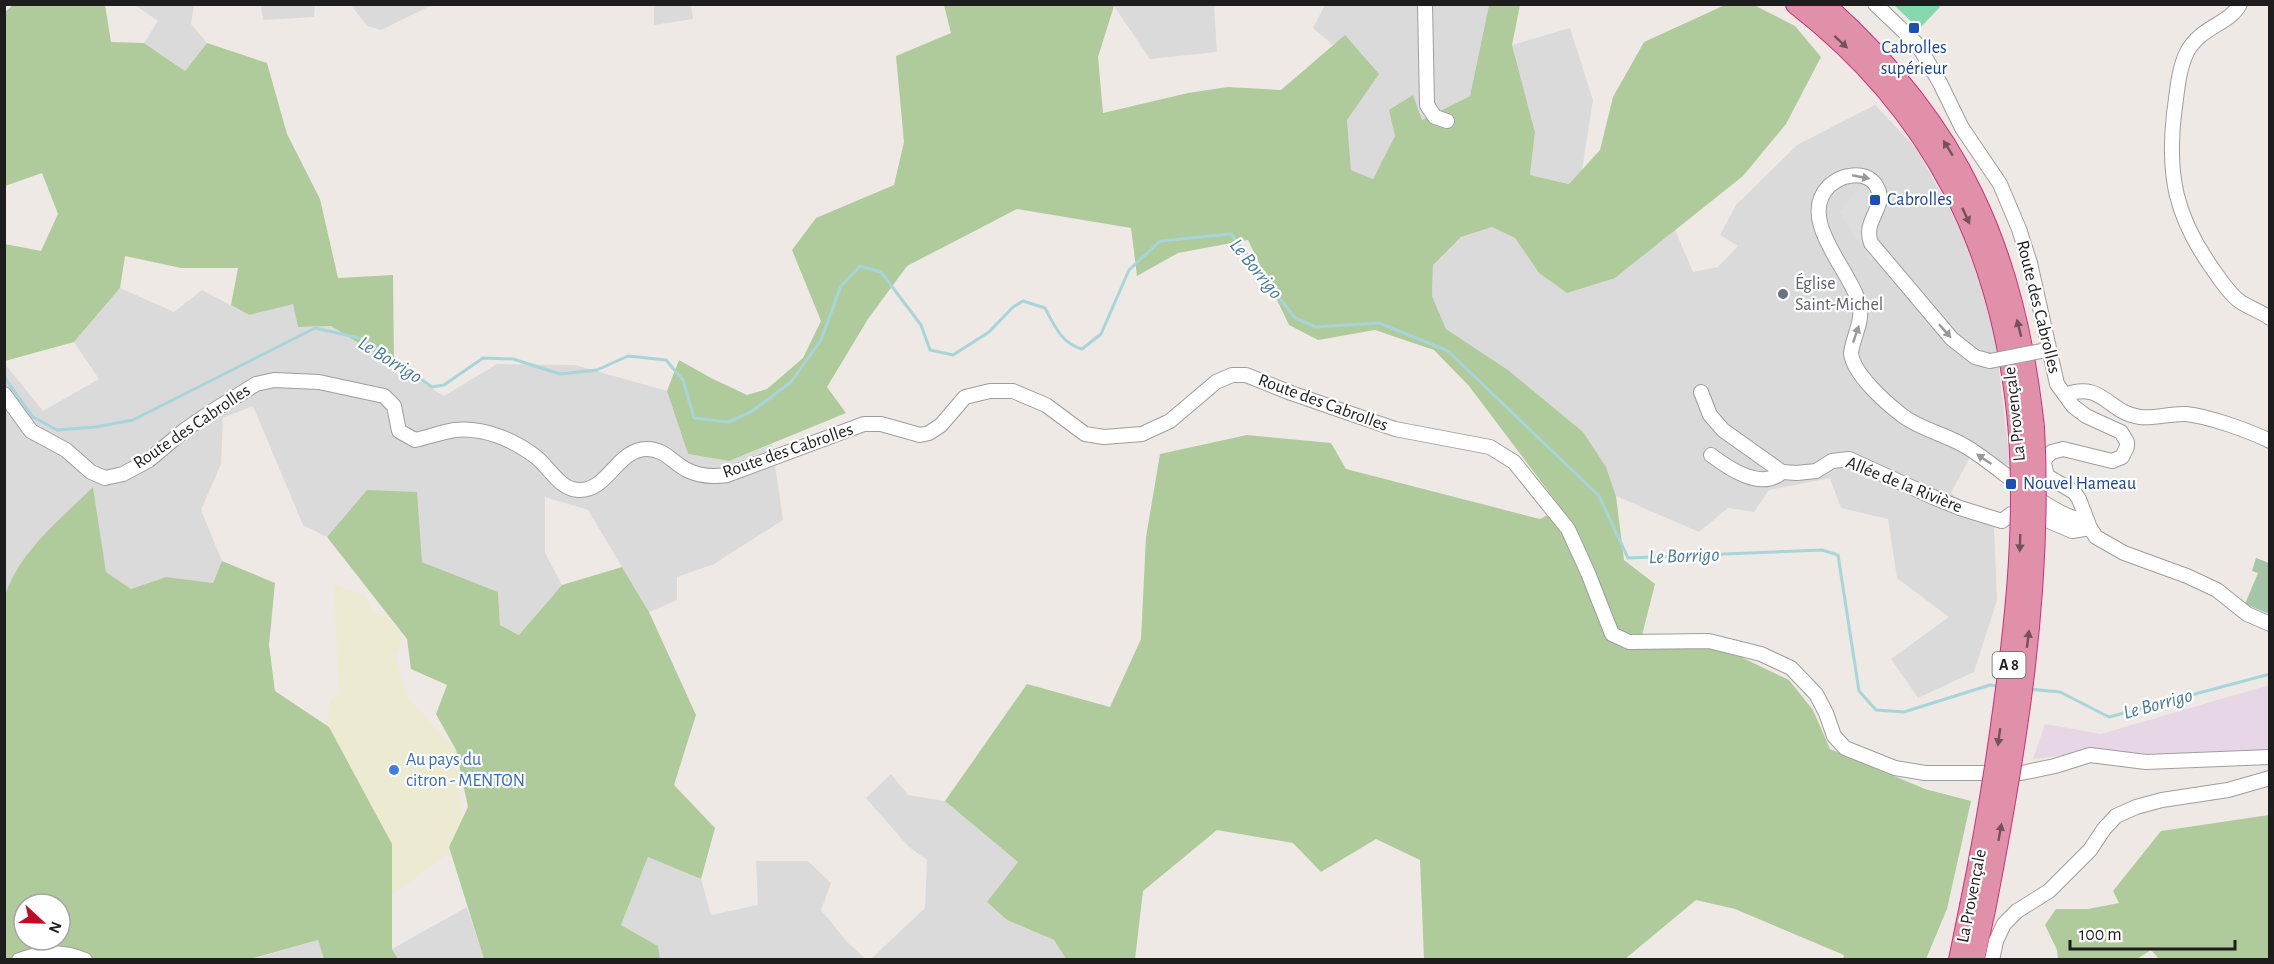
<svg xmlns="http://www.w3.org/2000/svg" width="2274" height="964" viewBox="0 0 2274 964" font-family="'Alegreya Sans',sans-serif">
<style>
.residential{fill:#dbdada}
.industrial{fill:#e7d6e6}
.farmland{fill:#ecead0}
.forest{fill:#b0cb9b;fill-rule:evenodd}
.cemetery{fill:#a6c5a7}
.pitch{fill:#86d8ad}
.parking{fill:#ddd}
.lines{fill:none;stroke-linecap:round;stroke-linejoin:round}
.stream{stroke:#a7d5d9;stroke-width:3}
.minor-casing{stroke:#9e9e9e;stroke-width:16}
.highway-casing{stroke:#ce2f7c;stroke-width:22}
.minor{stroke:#fff;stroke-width:14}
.highway{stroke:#e190aa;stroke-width:20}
.minor-bridge-casing{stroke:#9e9e9e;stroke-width:16;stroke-linecap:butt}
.highway-bridge-casing{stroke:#ce2f7c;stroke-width:22;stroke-linecap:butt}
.minor-bridge{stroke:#fff;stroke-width:14}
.highway-bridge{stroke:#e190aa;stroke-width:20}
.oneway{fill:#75515c}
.oneway2{fill:#999}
.transit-dot{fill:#1a4fb4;stroke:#fff;stroke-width:2}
.worship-dot{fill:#6b7280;stroke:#fff;stroke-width:2}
.shop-dot{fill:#3f7fe0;stroke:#fff;stroke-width:2}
.labels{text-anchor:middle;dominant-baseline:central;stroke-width:4.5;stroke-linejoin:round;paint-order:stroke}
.shield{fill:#fff;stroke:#616161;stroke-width:1.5}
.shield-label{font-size:16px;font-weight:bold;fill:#1d1d1d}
.transit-label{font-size:18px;fill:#164399;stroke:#fff;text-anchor:start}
.worship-label{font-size:18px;fill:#5b616d;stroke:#fff;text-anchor:start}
.street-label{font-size:18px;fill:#1d1d1d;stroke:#fff}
.shop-label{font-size:18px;fill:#366cbe;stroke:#fff;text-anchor:start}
.water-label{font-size:20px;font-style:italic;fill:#4a7c98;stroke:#fff}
</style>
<rect width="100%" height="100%" fill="#eee9e4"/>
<g class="residential">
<polygon points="1117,4 1219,5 1214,6 1217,52 1150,59 1114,6"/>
<polygon points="135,5 194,5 191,24 207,43 185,71 144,43 158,21"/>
<polygon points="261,5 315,5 314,17 263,20"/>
<polygon points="351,5 432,5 381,30 367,26"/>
<polygon points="654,5 691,5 693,19 654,25"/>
<polygon points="1325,5 1489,5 1470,96 1421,120 1395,136 1373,179 1351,170 1347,120 1344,36 1333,45 1313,28"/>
<polygon points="1570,28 1593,100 1582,170 1570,184 1530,175 1535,132 1512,45"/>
<polygon points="1875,105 1916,148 1957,223 1978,269 1996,343 2010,465 1970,457 1951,493 1994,526 1997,600 1974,672 1918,698 1891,659 1949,617 1897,578 1888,519 1841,508 1830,478 1769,490 1754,512 1728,508 1699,532 1616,496 1606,467 1508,370 1446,329 1432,296 1433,265 1461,237 1492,227 1515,238 1539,273 1615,278 1675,230 1693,272 1718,267 1738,246 1720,235 1736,205 1797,145"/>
<polygon points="120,288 174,312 202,290 249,315 294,303 298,327 331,326 444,396 497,364 575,365 667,391 688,454 729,461 772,444 783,520 714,564 677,577 677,600 649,612 588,510 545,497 545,553 562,585 520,635 500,625 498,592 422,562 367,490 327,537 303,525 253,406 223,418 221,464 201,510 222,561 213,583 166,577 131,589 106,573 93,488 5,599 5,364 43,411 99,379 74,342"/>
<polygon points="891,774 908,795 945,801 980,828 1018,862 1007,920 1054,940 1066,959 871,959 925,908 927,860 908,846 866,798"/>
<polygon points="648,857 701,879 711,915 758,905 756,861 808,861 831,883 821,910 848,943 866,959 660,959 658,946 621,925"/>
<polygon points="467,907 484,959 398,959 392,949"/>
<polygon points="318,940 324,959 250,960"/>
</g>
<polygon class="industrial" points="2269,685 2269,757 2089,752 2033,759 2045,724 2101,734"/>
<polygon class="farmland" points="333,584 364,595 373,614 384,614 401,636 399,649 395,656 408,698 456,751 463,842 393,894 392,879 331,853 317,807 330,700 340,694"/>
<g class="forest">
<polygon points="13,5 105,5 111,42 144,43 185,71 207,43 267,63 287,134 320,199 338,278 393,275 394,365 331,326 298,327 293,304 249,315 231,305 238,268 181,268 125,256 120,288 74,342 5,361 5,244 41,251 58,214 42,173 5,186 4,13"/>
<polygon points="944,5 1117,5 1114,6 1098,57 1103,113 1188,93 1228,87 1281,90 1345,35 1379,74 1347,120 1351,170 1373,179 1395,136 1389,110 1413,95 1422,120 1470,96 1489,5 1520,5 1512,45 1535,132 1530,175 1569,184 1600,150 1613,97 1644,42 1725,5 1754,5 1795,26 1821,57 1786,124 1743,176 1615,278 1567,293 1539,273 1515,238 1492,227 1461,237 1433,265 1432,296 1446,329 1508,370 1583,432 1606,467 1616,496 1624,560 1655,584 1639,647 1722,648 1789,680 1813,710 1830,749 1925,789 1971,801 1947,909 1926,959 1843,959 1844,955 1735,909 1696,900 1625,959 1424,959 1420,860 1376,839 1321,872 1293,843 1217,830 1143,891 1135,959 1066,959 1054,940 1007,920 987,902 1018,862 945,801 1027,684 1110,707 1141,639 1146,537 1160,454 1247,435 1331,443 1346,469 1540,519 1561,508 1469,386 1434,350 1375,330 1318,340 1289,325 1248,240 1178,253 1137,276 1131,228 1017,209 907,266 868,319 827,387 846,413 729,461 688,454 667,391 679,360 711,378 747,395 767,389 803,358 821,321 792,250 816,218 894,185 904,142 896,56 951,33"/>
<path d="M93 487 106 572 131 589 166 577 213 583 222 561 275 583 269 645 275 691 329 727 392 844V949L398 959H324L318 940 250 959H5L4 599C18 552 60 520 93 487ZM24 904H60V940H24Z"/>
<polygon points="367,490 417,492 422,562 498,592 500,625 519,635 562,585 622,567 649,612 696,715 674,785 715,828 701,879 648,857 621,925 658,946 660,959 484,959 449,847 468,807 456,750 436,714 447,685 411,669 407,639 327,537"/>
<polygon points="2269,815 2269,959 2159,959 2151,950 2137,959 2058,959 2057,950 2045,925 2056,909 2088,909 2119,903 2113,891 2161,831"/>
</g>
<polygon class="cemetery" points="2256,558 2269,563 2269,614 2245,604 2258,573 2252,571"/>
<polygon class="pitch" points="1894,5 1938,5 1940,7 1919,29"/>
<polygon class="parking" points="1865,181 1875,192 1867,223 1878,256 1871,261 1839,212"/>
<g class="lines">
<g class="stream">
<path d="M4 377 33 417 57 430 95 427 133 420 315 328 364 339 432 387 444 385 483 358 513 359 560 374 597 370 628 356 666 360 683 380 694 418 728 422 751 412 791 382 821 340 841 286 860 266 881 272 921 325 930 350 953 355 989 332 1013 307 1023 301 1045 308C1054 325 1062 344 1082 349L1101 334 1129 270 1160 241 1231 234 1295 318 1316 327 1379 323 1448 351 1599 496 1628 558 1822 550 1838 555 1859 691 1876 710 1904 712 1990 685 1998 686"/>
<polyline points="2028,689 2060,692 2109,717 2270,674"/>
</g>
<defs>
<g id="minor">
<polyline points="1425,4 1427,105 1435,117 1447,121"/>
<polyline points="1875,4 1918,45 1940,83 1962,128 2000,184 2019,229 2030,263 2057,384 2073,406 2086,416 2121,432 2127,442 2127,447 2122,457 2112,461 2063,449 2052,452 2046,457 2044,463 2047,476 2074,492 2079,499 2090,528 2096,537 2124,553 2187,576 2217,590 2247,614 2270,624"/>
<path d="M2240 4C2230 24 2201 26 2187 52 2178 70 2177 94 2174 114 2167 176 2176 217 2212 268 2219 278 2228 292 2238 300 2247 307 2260 311 2270 318"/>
<path d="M1990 361 1975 357 1952 339 1871 243C1862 220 1888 207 1877 187 1871 176 1860 174 1849 176 1841 177 1835 181 1829 186 1796 219 1851 271 1859 303 1864 321 1853 336 1851 353 1853 374 1886 403 1903 416 1922 430 1945 434 1965 446 1997 464 2053 520 2086 520"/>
<polyline points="1701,392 1710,415 1723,430 1782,472 1797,473 1816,471 1832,461 1849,459 1933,497 1960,508 2002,521 2011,514 2044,519 2072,531 2090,528"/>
<path d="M4 394 31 431 66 450 91 472 105 478 123 474 149 460 186 429 211 412 256 384 274 380 319 382 384 396 394 406 399 431 415 440C429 437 442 432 455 430 484 427 514 440 536 457 550 468 560 490 579 490 608 491 617 449 647 449 665 449 673 463 687 470 699 476 714 477 727 475L864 424H881L920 435 929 433 941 425 965 397 990 391H1013L1046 405 1085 434 1104 437 1142 434 1170 421 1216 382 1232 375H1246L1291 393 1395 429 1490 447 1514 462 1568 529 1588 573 1612 634 1629 642 1709 641 1761 654 1791 668 1816 694 1826 713 1834 736 1845 748 1895 768 1925 773H2021L2055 766 2090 755 2146 762 2270 757"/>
<path d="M2065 395C2102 380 2108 413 2140 417 2155 419 2171 413 2186 414 2208 416 2250 431 2270 441"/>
<path d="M1711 455C1728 468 1761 491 1782 472"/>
<path d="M19 960C42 952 62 950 85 960"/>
<polyline points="1992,960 1996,941 2004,924 2017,911 2049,891 2090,850 2104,829 2116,816 2136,807 2162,800 2228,790 2270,778"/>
</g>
<g id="highway">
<path d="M1796 4C1934 111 2002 250 2018 422"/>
<path d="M1824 4C1960 125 2014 248 2034 427"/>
<polyline points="1959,960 1970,906"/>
<polyline points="1974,960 1985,910"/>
</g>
</defs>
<use href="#minor" class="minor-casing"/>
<use href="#highway" class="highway-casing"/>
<use href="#minor" class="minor"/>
<use href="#highway" class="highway"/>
<defs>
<polyline id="minor-bridge" points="1990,361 2041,351"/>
<g id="highway-bridge">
<path d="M1970 906C1984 839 1995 772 2004 704 2017 610 2026 516 2018 422"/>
<path d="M1985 910C2016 751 2043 589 2034 427"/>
</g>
</defs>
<use href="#minor-bridge" class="minor-bridge-casing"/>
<use href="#highway-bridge" class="highway-bridge-casing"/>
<use href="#minor-bridge" class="minor-bridge"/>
<use href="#highway-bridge" class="highway-bridge"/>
</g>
<defs><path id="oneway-solid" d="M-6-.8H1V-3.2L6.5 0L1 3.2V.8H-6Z" transform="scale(1.5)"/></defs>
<g class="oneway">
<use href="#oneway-solid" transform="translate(1841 42) rotate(43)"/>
<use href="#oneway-solid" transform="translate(1948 148) rotate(-122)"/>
<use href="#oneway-solid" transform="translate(1966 216) rotate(65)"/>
<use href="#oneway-solid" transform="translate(2019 328) rotate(-104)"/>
<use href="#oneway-solid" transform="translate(2020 543) rotate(92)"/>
<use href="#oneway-solid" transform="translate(2028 639) rotate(-83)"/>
<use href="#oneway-solid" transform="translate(1999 737) rotate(98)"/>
<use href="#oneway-solid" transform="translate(2000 832) rotate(-80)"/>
</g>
<g class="oneway2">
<use href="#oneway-solid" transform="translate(1861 177) rotate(11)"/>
<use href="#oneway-solid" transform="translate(1945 331) rotate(48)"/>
<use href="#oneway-solid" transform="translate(1856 334) rotate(-71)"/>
<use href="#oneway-solid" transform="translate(1984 459) rotate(-146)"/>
</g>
<g class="transit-dot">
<rect x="1908" y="22" width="12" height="12" rx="3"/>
<rect x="1869" y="194" width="12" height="12" rx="3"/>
<rect x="2005" y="478" width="12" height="12" rx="3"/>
</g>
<circle class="worship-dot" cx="1783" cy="294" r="6"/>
<circle class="shop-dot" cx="394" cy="770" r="6"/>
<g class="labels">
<rect class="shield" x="1992.5" y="652" width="33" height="26" rx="4.5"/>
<g class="shield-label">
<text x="2009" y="665">A 8</text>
</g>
<g class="transit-label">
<text x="1914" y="48" text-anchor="middle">Cabrolles<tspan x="1914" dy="21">supérieur</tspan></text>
<text x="1887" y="200">Cabrolles</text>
<text x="2023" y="484">Nouvel Hameau</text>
</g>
<g class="worship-label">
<text x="1795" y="284">Église<tspan x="1795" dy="21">Saint-Michel</tspan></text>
</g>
<g class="street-label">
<text transform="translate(2038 307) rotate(76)">Route des Cabrolles</text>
<text transform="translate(1323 403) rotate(20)">Route des Cabrolles</text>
<text transform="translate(2015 414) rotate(-96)">La Provençale</text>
<text transform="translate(192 427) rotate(-34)">Route des Cabrolles</text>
<text transform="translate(788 451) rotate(-19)">Route des Cabrolles</text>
<text transform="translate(1904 485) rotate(22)">Allée de la Rivière</text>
<text transform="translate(1972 896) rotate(-79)">La Provençale</text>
</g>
<g class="shop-label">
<text x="406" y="760">Au pays du<tspan x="406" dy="21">citron - MENTON</tspan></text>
</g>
<g class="water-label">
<text transform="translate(1256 269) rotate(51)">Le Borrigo</text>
<text transform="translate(390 360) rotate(32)">Le Borrigo</text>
<text transform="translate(1684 556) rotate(-2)">Le Borrigo</text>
<text transform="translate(2158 704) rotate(-15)">Le Borrigo</text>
</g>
</g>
<rect width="2274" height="964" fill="none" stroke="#1d1d1d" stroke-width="12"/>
<g transform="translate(42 922) rotate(112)"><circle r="28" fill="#ffffff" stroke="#a5a5a5" stroke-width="1.5"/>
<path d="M0-4.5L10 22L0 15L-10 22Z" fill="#be0c25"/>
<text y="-9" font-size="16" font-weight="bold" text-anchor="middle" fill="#1d1d1d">N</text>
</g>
<path d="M2070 940v9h165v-9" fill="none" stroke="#1d1d1d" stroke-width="3"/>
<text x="2079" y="940" font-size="18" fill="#1d1d1d" stroke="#ffffff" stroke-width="4.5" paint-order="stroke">100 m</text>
</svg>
